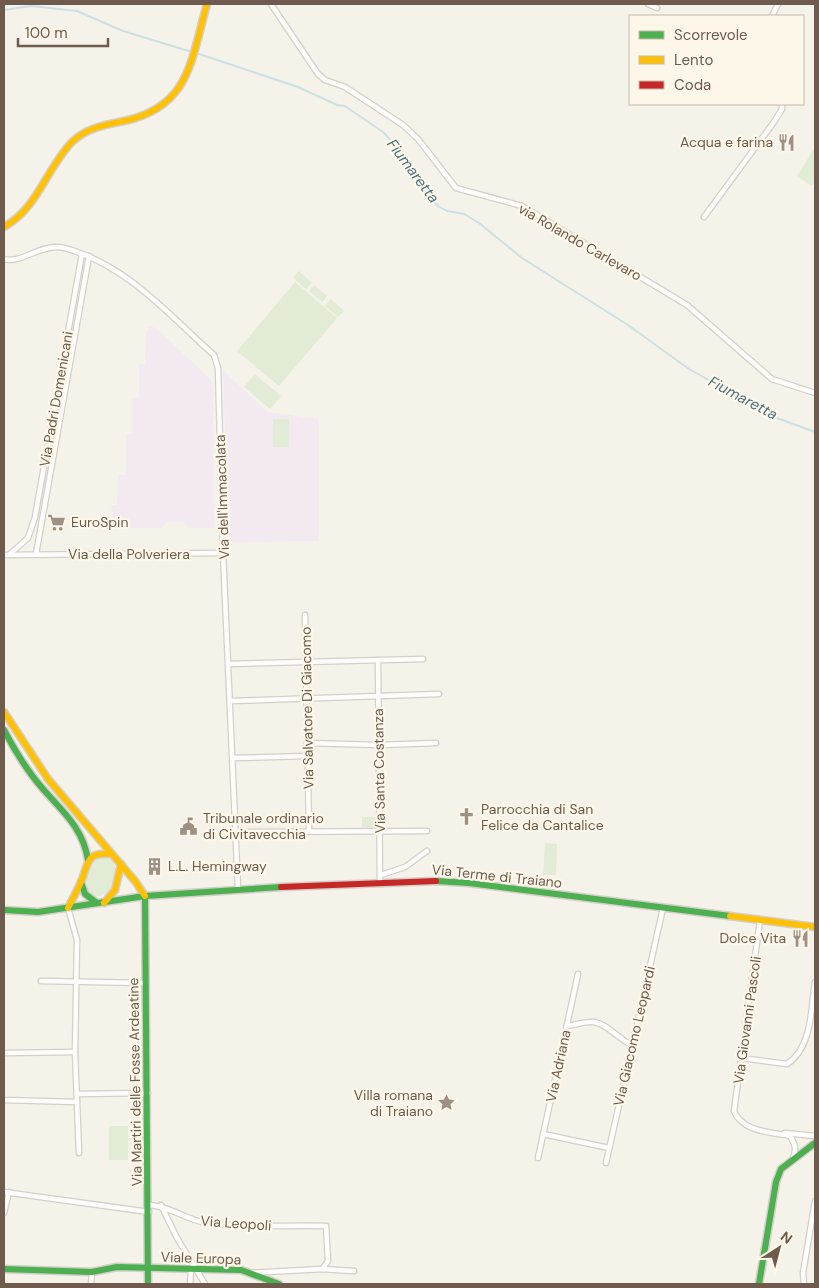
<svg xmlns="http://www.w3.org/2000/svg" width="819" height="1288" viewBox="0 0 819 1288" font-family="'DM Sans',sans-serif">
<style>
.education{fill:#f2e9f1}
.green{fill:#e1ebd6}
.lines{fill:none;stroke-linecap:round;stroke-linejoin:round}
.stream{stroke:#cce0e4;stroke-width:2}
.street-casing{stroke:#d4cfc8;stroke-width:7}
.fast-casing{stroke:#d4cfc8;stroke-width:9}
.slow-casing{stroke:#d4cfc8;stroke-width:9}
.jam-casing{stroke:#d4cfc8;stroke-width:9}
.street{stroke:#fefdfc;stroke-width:4.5}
.fast{stroke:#4caf50;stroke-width:6}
.slow{stroke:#ffc107;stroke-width:6}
.jam{stroke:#c62828;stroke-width:6}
.labels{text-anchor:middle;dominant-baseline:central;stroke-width:4.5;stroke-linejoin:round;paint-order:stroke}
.poi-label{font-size:14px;fill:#6f5b4d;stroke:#fdf7ea;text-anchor:start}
.street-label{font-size:14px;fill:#6f5b4d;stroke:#fdf7ea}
.water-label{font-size:15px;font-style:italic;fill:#497480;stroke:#fdf7ea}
</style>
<rect width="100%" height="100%" fill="#f5f2ea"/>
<g class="education">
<polygon points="150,326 157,329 210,379 213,387 214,528 189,528 183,522 166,522 161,528 124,528 113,517 111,505 117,505 118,475 126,475 126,434 132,434 132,398 139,398 139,364 145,364 146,332"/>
<polygon points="223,370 267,412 319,419 319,541 230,542 228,505 230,502 230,495 227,493"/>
</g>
<g class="green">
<polygon points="815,147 815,182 812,186 797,176"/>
<polygon points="299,271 312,283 306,289 293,278"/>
<polygon points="295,282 337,318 279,386 237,351"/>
<polygon points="314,285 327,296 322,302 309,291"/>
<polygon points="331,299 344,311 338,317 325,306"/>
<polygon points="255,374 281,396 270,409 244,387"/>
<rect x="273" y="419" width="16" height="28"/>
<polygon points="362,817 376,817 376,828 362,827"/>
<polygon points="545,843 557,844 556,875 543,875"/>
<path d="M101 855 109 856C126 873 106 909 88 892L86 879 93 860Z"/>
<rect x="109" y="1126" width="19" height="34"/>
</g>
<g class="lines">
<g class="stream">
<polyline points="4,10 31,6 77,11 123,31 192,52"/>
<polyline points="196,53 298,87 337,105 345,106 383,132 401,151 427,194 438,206 447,211 464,214 479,223 522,258 628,325 689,369 777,418 815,432"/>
</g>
<defs>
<g id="street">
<polyline points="271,4 318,74 325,80 345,87 403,125 418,139 456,188 522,206 687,305 772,379 815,393"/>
<polyline points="648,4 657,8"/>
<polyline points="772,16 778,4"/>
<polyline points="704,217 774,122 782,109 782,104"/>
<path d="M4 259C20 264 38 246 58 247 64 247 71 250 77 252 131 270 172 318 214 355L218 368 223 553 238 889"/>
<polyline points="10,554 28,538 35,517 82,254"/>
<polyline points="36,554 89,256"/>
<polyline points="4,555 223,553"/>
<polyline points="305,615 309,831"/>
<polyline points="378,660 380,883"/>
<polyline points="229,664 423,659"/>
<polyline points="230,701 439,694"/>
<polyline points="307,743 379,745 436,743"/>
<polyline points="233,758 307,756"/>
<polyline points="236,832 427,831"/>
<polyline points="381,875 405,867 427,851"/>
<polyline points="68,908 77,940 75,1052 79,1153"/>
<path d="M760 920 734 1111C742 1132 771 1132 790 1136 795 1144 797 1149 793 1158"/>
<polyline points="41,981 146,983"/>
<path d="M567 1026C575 1025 587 1021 594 1022 608 1024 619 1040 632 1045"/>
<polyline points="4,1053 75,1052"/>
<path d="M742 1058 787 1064C812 1048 811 1009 815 982"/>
<polyline points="77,1094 148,1093"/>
<polyline points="4,1100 77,1102"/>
<polyline points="785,1133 815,1136"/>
<polyline points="543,1134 609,1148"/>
<polyline points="538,1158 578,974"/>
<polyline points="606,1163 663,908"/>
<polyline points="4,1192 149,1212"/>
<path d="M149 1205C170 1206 186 1220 207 1223 246 1228 286 1225 326 1226L328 1261 322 1269"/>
<polyline points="161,1205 177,1238 205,1284"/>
<polyline points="4,1213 9,1192"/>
<polyline points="251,1273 322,1269 354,1271"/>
<polyline points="91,1284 92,1272"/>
<polyline points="190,1284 191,1270"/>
<polyline points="804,1284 803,1273 815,1201"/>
</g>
<g id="fast">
<path d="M4 730C15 751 27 771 43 789 63 812 83 828 88 860"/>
<polyline points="436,881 469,883 730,916"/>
<polyline points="81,882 85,894 97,903"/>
<polyline points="145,896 148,1284"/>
<polyline points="4,910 38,912 145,896 281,887"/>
<polyline points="4,1269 92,1272 117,1267 241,1270 279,1284"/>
<polyline points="759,1284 776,1182 781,1169 815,1143"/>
</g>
<g id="slow">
<path d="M4 227C38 208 46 169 72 142 86 128 105 125 124 121 190 107 191 60 207 4"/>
<polyline points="4,712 48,779 135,881 145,896"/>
<polyline points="104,903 115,890 121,864"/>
<path d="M68 908C72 900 77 891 81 882 89 863 85 852 111 854"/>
<polyline points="730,916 815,927"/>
</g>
<polyline id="jam" points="281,887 436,881"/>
</defs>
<use href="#street" class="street-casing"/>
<use href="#fast" class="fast-casing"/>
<use href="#slow" class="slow-casing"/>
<use href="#jam" class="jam-casing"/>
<use href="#street" class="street"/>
<use href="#fast" class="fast"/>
<use href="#slow" class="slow"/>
<use href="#jam" class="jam"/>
</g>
<defs>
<symbol id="restaurant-bare" viewBox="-9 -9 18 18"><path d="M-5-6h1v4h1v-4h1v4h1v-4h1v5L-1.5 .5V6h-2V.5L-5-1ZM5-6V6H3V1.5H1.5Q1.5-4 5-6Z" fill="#9e9084" stroke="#fdf7ea" stroke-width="2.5" paint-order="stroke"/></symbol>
<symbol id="supermarket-bare" viewBox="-9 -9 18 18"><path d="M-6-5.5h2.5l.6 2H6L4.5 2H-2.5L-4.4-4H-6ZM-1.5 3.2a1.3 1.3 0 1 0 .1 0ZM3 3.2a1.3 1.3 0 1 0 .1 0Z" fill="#9e9084" stroke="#fdf7ea" stroke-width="2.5" paint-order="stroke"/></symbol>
<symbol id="church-bare" viewBox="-9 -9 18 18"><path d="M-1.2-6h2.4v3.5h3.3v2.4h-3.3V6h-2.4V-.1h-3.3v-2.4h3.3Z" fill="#9e9084" stroke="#fdf7ea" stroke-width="2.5" paint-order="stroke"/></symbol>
<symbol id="civic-bare" viewBox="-9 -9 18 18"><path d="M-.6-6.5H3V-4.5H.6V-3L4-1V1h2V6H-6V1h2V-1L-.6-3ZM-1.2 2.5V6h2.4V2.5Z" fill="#9e9084" stroke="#fdf7ea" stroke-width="2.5" paint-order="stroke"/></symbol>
<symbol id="building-bare" viewBox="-9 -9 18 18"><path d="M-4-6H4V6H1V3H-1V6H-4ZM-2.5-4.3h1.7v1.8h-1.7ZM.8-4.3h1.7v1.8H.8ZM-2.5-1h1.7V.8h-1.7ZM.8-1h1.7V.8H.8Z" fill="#9e9084" stroke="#fdf7ea" stroke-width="2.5" paint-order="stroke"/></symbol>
<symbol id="sight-bare" viewBox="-9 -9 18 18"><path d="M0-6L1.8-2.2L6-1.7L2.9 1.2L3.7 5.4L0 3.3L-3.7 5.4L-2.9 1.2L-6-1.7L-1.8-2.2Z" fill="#9e9084" stroke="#fdf7ea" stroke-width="2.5" paint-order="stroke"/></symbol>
</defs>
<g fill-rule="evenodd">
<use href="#restaurant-bare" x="774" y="130" width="25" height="25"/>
<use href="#supermarket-bare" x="44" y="510" width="25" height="25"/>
<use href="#church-bare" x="454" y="804" width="25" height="25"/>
<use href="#civic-bare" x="176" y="814" width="25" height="25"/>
<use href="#building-bare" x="142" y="854" width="25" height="25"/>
<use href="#restaurant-bare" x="788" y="926" width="25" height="25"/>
<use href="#sight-bare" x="434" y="1090" width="25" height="25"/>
</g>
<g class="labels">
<g class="poi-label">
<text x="773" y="142" text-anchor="end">Acqua e farina</text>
<text x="71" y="522">EuroSpin</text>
<text x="481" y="809">Parrocchia di San<tspan x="481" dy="16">Felice da Cantalice</tspan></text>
<text x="203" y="818">Tribunale ordinario<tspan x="203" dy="16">di Civitavecchia</tspan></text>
<text x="168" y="866">L.L. Hemingway</text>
<text x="786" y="938" text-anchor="end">Dolce Vita</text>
<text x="433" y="1095" text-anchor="end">Villa romana<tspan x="433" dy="16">di Traiano</tspan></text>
</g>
<g class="street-label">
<text transform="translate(580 242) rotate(30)">via Rolando Carlevaro</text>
<text transform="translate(56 399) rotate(-80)">Via Padri Domenicani</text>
<text transform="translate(222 497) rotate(-92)">Via dell'Immacolata</text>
<text x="129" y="554">Via della Polveriera</text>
<text transform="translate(307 708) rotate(-91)">Via Salvatore Di Giacomo</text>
<text transform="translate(379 771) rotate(-91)">Via Santa Costanza</text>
<text transform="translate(497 876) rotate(6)">Via Terme di Traiano</text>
<text transform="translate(747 1020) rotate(-82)">Via Giovanni Pascoli</text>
<text transform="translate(634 1036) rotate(-77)">Via Giacomo Leopardi</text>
<text transform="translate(558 1066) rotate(-78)">Via Adriana</text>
<text transform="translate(135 1082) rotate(-91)">Via Martiri delle Fosse Ardeatine</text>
<text transform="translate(236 1223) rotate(4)">Via Leopoli</text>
<text transform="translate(201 1258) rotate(2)">Viale Europa</text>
</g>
<g class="water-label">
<text transform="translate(413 171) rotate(53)">Fiumaretta</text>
<text transform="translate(743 398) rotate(28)">Fiumaretta</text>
</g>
</g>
<rect width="819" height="1288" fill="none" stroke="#6f5b4d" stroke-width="10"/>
<rect x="629" y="15" width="175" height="90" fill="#fdf7ea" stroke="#c4b9ab"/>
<rect x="639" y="31" width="25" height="8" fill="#4caf50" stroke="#c4b9ab"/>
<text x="674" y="40" font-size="15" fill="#6f5b4d">Scorrevole</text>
<rect x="639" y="56" width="25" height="8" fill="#ffc107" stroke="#c4b9ab"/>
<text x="674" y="65" font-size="15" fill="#6f5b4d">Lento</text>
<rect x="639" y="81" width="25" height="8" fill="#c62828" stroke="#c4b9ab"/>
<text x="674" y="90" font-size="15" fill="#6f5b4d">Coda</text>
<g transform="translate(779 1248) rotate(36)" stroke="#fdf7ea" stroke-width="4" paint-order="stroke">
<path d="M0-4L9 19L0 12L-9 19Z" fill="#6f5b4d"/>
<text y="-8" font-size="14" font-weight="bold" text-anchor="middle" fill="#6f5b4d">N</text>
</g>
<path d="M18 38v8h90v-8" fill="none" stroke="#6f5b4d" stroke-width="2.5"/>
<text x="25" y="38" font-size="15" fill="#6f5b4d" stroke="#fdf7ea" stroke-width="4" paint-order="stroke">100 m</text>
</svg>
